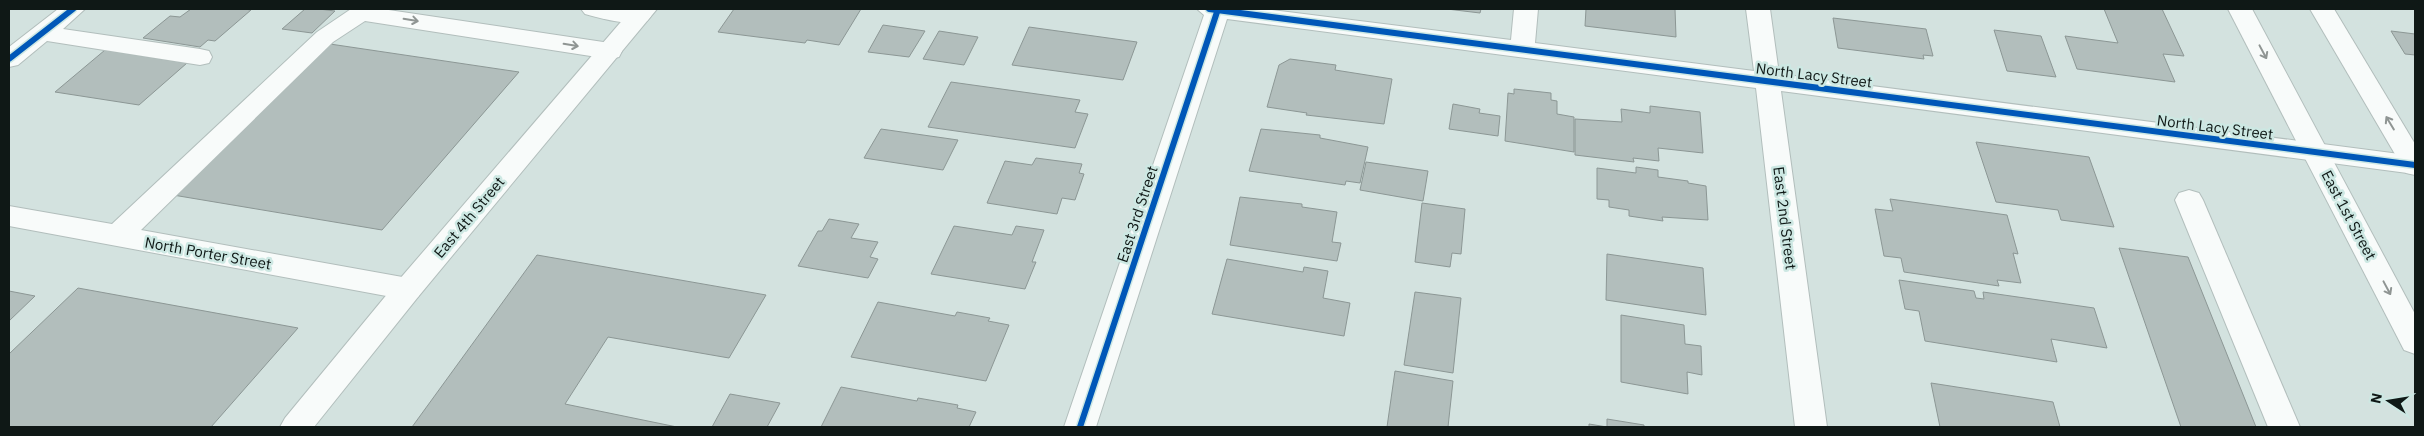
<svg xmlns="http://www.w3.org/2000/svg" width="2424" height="436" viewBox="0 0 2424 436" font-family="'IBM Plex Sans',sans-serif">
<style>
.building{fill:#b2bebc;stroke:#8c9795}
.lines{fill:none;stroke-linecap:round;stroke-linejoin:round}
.minor-casing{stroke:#b2bebc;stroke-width:2}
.major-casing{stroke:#b2bebc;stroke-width:2}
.minor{fill:#f8fbfa;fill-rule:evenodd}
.major{fill:#f8fbfa;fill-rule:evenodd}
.cycleway-casing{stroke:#cde8e3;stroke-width:9}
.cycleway{stroke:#0057b8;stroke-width:6}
.oneway{stroke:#8f9593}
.labels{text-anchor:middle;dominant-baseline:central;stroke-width:5;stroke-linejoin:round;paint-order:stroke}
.street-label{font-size:15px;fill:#0f1816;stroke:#cde8e3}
</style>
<rect width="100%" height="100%" fill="#d3e2df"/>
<g class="building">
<polygon points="191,9 244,9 251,10 215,41 208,40 200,47 143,38 170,16 180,17"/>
<polygon points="305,9 319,9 335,11 312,33 282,29"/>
<polygon points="734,9 861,9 839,45 807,40 805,43 718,32"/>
<polygon points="1447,9 1481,9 1480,13"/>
<polygon points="1586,9 1675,9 1676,37 1585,26"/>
<polygon points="2104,9 2162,9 2184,56 2163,54 2175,82 2077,69 2065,36 2118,43"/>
<polygon points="1833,18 1926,29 1933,56 1923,55 1924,59 1838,48"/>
<polygon points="883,25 925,31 909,57 868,52"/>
<polygon points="1029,27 1137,42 1123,80 1012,65"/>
<polygon points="1994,30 2041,36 2056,77 2007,71"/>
<polygon points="939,31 978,37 964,65 923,59"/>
<polygon points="2391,31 2415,34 2415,55 2405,54"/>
<polygon points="330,44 519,72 382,230 173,195"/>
<polygon points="105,50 187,63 139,105 55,92"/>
<polygon points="1290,59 1336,65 1335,70 1392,79 1384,124 1306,115 1307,113 1267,107 1279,65"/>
<polygon points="951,82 1080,100 1075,112 1088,114 1075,148 928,127"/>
<polygon points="1514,89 1551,93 1551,100 1557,101 1557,114 1574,117 1574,152 1505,141 1508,93 1514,94"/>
<polygon points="1453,104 1480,109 1479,113 1500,116 1498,136 1449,129"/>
<polygon points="1650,106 1700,112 1703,153 1658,148 1659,161 1633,158 1634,162 1575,155 1575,119 1622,122 1621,109 1650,113"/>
<polygon points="881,129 958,140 943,170 864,158"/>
<polygon points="1261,129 1320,135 1320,138 1368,147 1360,183 1346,181 1345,185 1249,171"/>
<polygon points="1976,142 2089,157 2114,227 2061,220 2058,210 1996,202"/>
<polygon points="1036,158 1082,164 1079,173 1084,174 1075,200 1062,198 1057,214 987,203 1005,161 1032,165"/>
<polygon points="1366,162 1428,171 1423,201 1360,190"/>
<polygon points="1636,167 1658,170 1658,177 1688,181 1688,183 1706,186 1708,220 1662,217 1663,221 1629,216 1629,210 1609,207 1609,200 1597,199 1597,168 1636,173"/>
<polygon points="1240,197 1302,204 1302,207 1337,212 1332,242 1341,243 1337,261 1230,245"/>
<polygon points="1890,199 2007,215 2018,254 2013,253 2021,283 1997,280 1999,286 1904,272 1901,258 1884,256 1875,209 1893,211"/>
<polygon points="1422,203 1465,209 1461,254 1452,253 1450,267 1415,262"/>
<polygon points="829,219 859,224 851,238 878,242 870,257 878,259 868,278 798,266 818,231 822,231"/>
<polygon points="954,226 1012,235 1016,226 1044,230 1032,262 1036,262 1025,289 931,274"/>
<polygon points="2119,248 2188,257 2256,427 2181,427"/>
<polygon points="1607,254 1703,268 1706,315 1606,300"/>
<polygon points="537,255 766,295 729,358 608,337 565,404 677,427 412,427"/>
<polygon points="1227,259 1303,272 1304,267 1328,271 1323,298 1350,303 1344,336 1212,314"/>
<polygon points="1899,280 1974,291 1976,298 1984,299 1983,292 2094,308 2107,348 2051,339 2057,362 1925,341 1919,311 1905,309"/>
<polygon points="78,288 298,328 211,427 9,427 9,354"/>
<polygon points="9,291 35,296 9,321"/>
<polygon points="1415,292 1461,298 1453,373 1404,365"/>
<polygon points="878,302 955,316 957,312 990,318 988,321 1009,325 986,381 851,357"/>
<polygon points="1621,315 1684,325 1685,344 1701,346 1702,375 1687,372 1688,394 1621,382"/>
<polygon points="1395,371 1453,381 1448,427 1387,427"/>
<polygon points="1931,383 2053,402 2060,427 1940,427"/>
<polygon points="841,387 917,401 918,398 958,405 957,408 976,412 969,427 821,427"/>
<polygon points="730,394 780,403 767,427 712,427"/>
<polygon points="1607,419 1644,425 1644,427 1589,427 1589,424 1607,427"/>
</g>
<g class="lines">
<defs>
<g id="minor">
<polygon points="58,9 85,9 63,29 200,49 209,51 212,57 209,63 200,65 47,41 18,65 9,67 9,47"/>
<polygon points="351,9 382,9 610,43 619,45 622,51 619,57 610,59 365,21 333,42 141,230 408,278 418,281 422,289 418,297 408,300 9,226 9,206 112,224 317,32"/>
<path d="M581 9H639L647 11 651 16 647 21C629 26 603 19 585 14Z"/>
<polygon points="1197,9 1264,9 1511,40 1514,9 1538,9 1535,43 1754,71 1746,9 1770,9 1779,74 2415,156 2415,174 1781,91 1827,427 1795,427 1756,88 1227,19 1096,427 1064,427 1204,15"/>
<polygon points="2189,190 2199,193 2203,200 2300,427 2268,427 2175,200 2179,193"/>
</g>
<g id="major">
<polygon points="632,9 657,9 418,297 314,427 280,427 285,418 398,281"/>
<polygon points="2228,9 2252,9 2415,314 2415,354 2404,350"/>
<polygon points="2310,9 2334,9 2415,144 2415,175 2406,173"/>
</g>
</defs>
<use href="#minor" class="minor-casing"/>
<use href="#major" class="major-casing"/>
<use href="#minor" class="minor"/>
<use href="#major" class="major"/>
<defs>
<g id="cycleway">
<polyline points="1209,9 2415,165"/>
<polyline points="9,59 73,9"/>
<polyline points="1080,427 1218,9"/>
</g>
</defs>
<use href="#cycleway" class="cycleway-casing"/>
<use href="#cycleway" class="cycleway"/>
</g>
<defs><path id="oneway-shaft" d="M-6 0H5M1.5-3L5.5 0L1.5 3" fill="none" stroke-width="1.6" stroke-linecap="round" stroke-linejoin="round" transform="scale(1.25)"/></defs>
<g class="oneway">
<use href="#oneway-shaft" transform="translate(411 20) rotate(9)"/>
<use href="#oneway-shaft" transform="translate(571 45) rotate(9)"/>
<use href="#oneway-shaft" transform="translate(2263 52) rotate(62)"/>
<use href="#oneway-shaft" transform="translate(2390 123) rotate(-121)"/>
<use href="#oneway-shaft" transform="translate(2387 288) rotate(62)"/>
</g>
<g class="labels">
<g class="street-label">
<text transform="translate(1814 75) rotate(7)">North Lacy Street</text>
<text transform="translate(2215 127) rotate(7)">North Lacy Street</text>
<text transform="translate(1137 214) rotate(-72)">East 3rd Street</text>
<text transform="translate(2349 215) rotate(62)">East 1st Street</text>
<text transform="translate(469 217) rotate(-50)">East 4th Street</text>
<text transform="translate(1785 218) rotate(83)">East 2nd Street</text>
<text transform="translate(208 253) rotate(10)">North Porter Street</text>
</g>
</g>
<rect width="2424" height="436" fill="none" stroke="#0f1816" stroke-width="20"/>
<g transform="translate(2389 401) rotate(282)" stroke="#cde8e3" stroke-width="4" paint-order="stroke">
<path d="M0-4L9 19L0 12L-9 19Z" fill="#0f1816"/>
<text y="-8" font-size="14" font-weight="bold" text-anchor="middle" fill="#0f1816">N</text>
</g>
</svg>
